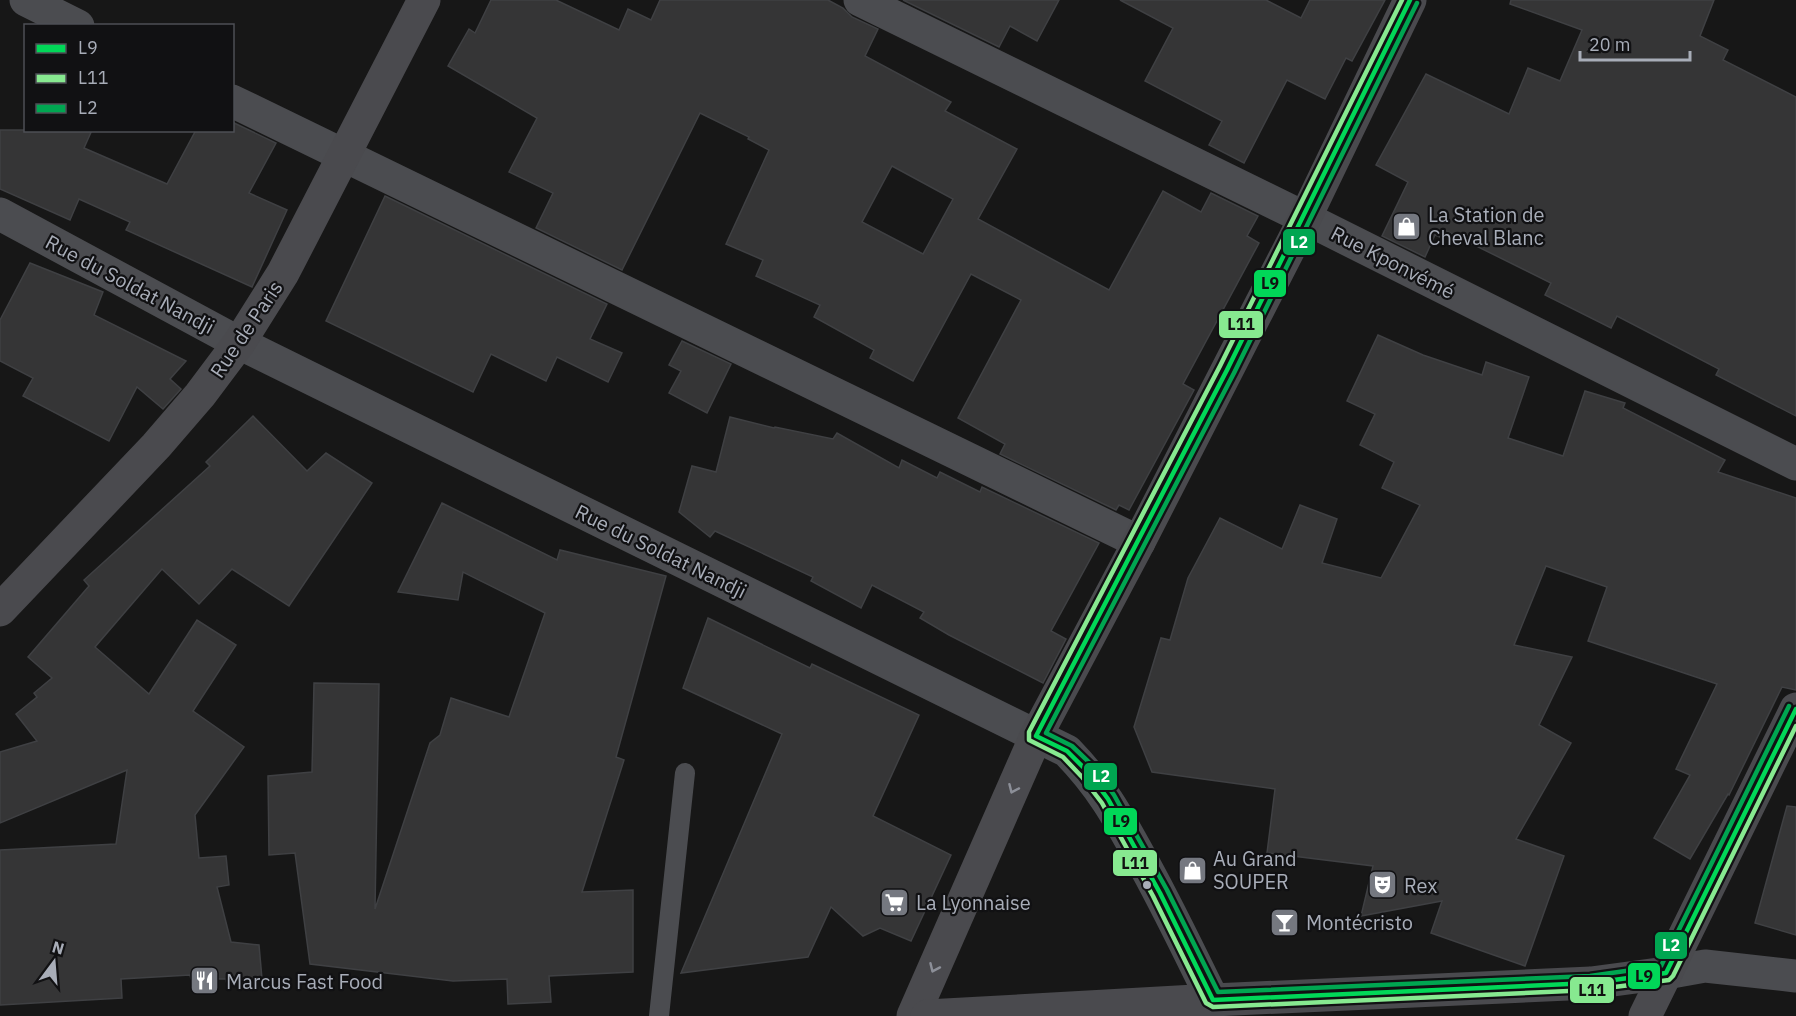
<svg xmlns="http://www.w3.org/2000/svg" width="1796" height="1016" viewBox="0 0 1796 1016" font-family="'IBM Plex Sans',sans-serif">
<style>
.building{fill:#353536;stroke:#3f4043;stroke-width:1.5;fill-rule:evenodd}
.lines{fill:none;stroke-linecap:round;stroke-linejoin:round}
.lane{stroke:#4b4c50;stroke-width:20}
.street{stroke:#4b4c50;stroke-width:33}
.secondary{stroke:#4a4a4e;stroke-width:33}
.bus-1-casing{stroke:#111113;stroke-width:9}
.bus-2-casing{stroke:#111113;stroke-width:9}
.bus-3-casing{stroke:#111113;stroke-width:9}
.bus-1{stroke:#01d758;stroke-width:4.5}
.bus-2{stroke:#87e990;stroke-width:4.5}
.bus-3{stroke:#00a651;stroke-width:4.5}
.oneway{stroke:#8c8f98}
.bus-dot{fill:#a8adb8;stroke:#111113;stroke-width:2}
.labels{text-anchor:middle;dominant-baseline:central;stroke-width:4.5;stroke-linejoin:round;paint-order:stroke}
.poi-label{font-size:20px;fill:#a8adb8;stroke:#111113;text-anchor:start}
.street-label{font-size:20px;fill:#a8adb8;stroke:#111113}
.line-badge{stroke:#111113;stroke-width:2}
.badge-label{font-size:16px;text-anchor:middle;font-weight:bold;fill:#fff}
.pale-badge-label{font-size:16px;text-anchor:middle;font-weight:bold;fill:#111}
</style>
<rect width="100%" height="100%" fill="#171717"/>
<g class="building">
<path d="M491 0H556L619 30 628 9 651 20 660 0H828L843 8 852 17 878 29 865 56 951 102 945 111 1017 149 978 219 1109 290 1163 191 1201 212 1211 193 1258 216 1247 236 1259 243 1183 384 1194 390 1129 510 1119 505 1116 510 1000 454 1005 444 958 418 1021 300 971 274 913 381 870 358 874 350 814 317 820 305 756 276 763 260 726 244 769 150 748 139 749 137 700 113 622 270 536 228 553 193 509 172 537 118 448 66 469 29 475 33ZM892 166 953 199 923 254 862 222Z"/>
<polygon points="903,0 1059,0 1037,41 1010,26 999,47"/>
<polygon points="1120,0 1266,0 1301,18 1310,0 1385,0 1352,61 1346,58 1325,99 1287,80 1244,163 1209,145 1222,121 1145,81 1173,28"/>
<polygon points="1511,0 1714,0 1700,36 1728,50 1723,60 1796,97 1796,416 1716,375 1719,369 1617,316 1611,328 1545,295 1551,283 1444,230 1440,237 1435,235 1425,257 1382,236 1408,182 1376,165 1426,74 1509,114 1528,68 1560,81 1582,30 1510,4"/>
<polygon points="232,122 276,143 249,193 287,210 252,287 126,230 130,222 79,199 70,220 0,189 0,130 92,130 84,148 167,184 196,130 232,130"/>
<polygon points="385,196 607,304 590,339 622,353 608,382 557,357 546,381 491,354 473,392 326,321"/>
<polygon points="30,263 103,292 94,315 186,361 170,379 181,389 163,409 137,387 109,441 23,396 33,378 0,361 0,320"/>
<polygon points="1378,335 1423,355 1482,375 1486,362 1529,377 1508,438 1563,456 1585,391 1625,403 1623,408 1725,460 1718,472 1796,498 1796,690 1782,687 1729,795 1728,794 1690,859 1654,838 1690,775 1676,769 1717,684 1588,641 1607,587 1546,566 1514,645 1572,657 1539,725 1571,743 1516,839 1564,856 1525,966 1431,933 1442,901 1361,916 1373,866 1267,853 1275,789 1152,772 1134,727 1161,638 1170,640 1188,578 1220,518 1282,549 1300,505 1337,519 1322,563 1381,578 1420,505 1382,488 1394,462 1360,445 1375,414 1347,401"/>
<polygon points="682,341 731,364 707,413 669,393 681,371 669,365"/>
<polygon points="253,416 307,471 326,453 372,483 289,606 232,569 199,604 162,569 95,647 149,694 197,620 236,645 193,711 244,747 195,815 199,858 226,856 229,885 217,887 231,942 259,945 262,979 227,985 226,979 191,979 190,975 121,979 122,998 0,1005 0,850 116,844 127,770 0,823 0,752 37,741 16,714 37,697 34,693 52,678 28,657 89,586 84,580 210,466 206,462"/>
<polygon points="730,417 774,428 775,427 833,439 837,433 899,468 902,460 937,478 940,472 980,492 982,487 1099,543 1051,631 1066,639 1043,683 949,635 920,618 924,612 872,585 861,608 811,581 813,577 715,531 710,537 679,512 692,466 716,472"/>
<polygon points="442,503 557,560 560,550 666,576 616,757 624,760 582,892 633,890 633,972 549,976 551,1002 508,1004 507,979 453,981 310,964 295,853 269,855 268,776 312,772 314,683 379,684 375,909 430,743 440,735 451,698 509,717 545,613 463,572 458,600 398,592"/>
<polygon points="708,618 810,668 812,664 919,715 873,816 951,855 911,941 880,928 863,936 831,907 808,957 681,973 782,734 683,688"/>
<polygon points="1787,806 1796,807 1796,935 1755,923"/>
</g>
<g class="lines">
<polyline class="lane" points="659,1016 685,773"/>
<g class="street">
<polyline points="26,0 78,26"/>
<polyline points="860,0 1305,218 1796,464"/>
<polyline points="232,101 1139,542"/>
<path d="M0 214 239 343 1067 751C1101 786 1117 815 1140 857 1166 903 1189 952 1213 1000"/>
<polyline points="1666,973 1705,966 1796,976"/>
</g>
<g class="secondary">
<polyline points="0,610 156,446 200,395 239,343 283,273 424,0"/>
<polyline points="913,1016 1036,736 1139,542 1305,218 1410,0"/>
<polyline points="927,1016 1213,1000 1591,983 1666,973"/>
<polyline points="1645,1016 1796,709"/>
</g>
<defs>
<polyline id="bus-1" points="1410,0 1227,370 1036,736 1067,751 1088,772 1108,799 1160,893 1213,1000 1591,983 1666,973 1796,709"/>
<polyline id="bus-2" points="1402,0 1220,366 1029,732 1029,740 1063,757 1082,777 1102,803 1153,896 1206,1003 1213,1007 1591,990 1669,980 1673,976 1796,726"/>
<polyline id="bus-3" points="1417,3 1234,373 1046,733 1072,746 1094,767 1114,795 1167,890 1218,992 1590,976 1661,966 1789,706"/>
</defs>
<use href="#bus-1" class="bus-1-casing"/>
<use href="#bus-2" class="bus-2-casing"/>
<use href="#bus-3" class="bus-3-casing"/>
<use href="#bus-1" class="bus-1"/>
<use href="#bus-2" class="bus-2"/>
<use href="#bus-3" class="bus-3"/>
</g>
<defs><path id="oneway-chevron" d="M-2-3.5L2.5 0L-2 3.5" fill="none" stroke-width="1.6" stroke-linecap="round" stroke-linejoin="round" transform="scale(1.5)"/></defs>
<g class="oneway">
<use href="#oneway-chevron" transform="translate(1013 789) rotate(114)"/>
<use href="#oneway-chevron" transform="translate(934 968) rotate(114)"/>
</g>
<defs>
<symbol id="shop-square" viewBox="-11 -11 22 22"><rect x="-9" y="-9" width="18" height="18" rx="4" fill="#757880" stroke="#111113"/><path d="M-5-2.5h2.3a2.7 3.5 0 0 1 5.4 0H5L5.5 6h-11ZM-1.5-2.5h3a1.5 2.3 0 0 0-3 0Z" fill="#fff"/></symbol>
<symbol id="theatre-square" viewBox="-11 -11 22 22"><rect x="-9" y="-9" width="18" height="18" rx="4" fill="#757880" stroke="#111113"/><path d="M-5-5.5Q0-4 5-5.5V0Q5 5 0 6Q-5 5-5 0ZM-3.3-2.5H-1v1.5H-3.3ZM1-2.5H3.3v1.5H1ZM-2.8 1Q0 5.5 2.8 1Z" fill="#fff"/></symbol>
<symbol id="supermarket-square" viewBox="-11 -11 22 22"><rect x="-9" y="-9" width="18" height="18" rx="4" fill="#757880" stroke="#111113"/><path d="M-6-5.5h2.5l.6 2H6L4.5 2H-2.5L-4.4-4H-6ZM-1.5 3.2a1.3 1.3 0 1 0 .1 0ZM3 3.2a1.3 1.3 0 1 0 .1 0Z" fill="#fff"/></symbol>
<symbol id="bar-square" viewBox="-11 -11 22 22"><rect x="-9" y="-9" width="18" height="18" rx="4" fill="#757880" stroke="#111113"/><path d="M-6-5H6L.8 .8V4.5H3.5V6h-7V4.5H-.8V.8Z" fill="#fff"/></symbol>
<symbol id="restaurant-square" viewBox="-11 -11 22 22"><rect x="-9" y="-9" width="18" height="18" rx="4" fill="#757880" stroke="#111113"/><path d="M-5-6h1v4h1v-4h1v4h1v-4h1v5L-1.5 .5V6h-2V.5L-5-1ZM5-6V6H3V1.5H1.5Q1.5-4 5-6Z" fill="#fff"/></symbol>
</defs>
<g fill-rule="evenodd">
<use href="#shop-square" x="1390" y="210" width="33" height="33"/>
<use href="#shop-square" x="1176" y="854" width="33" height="33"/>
<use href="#theatre-square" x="1366" y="868" width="33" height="33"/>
<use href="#supermarket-square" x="878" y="886" width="33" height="33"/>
<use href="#bar-square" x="1268" y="906" width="33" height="33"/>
<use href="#restaurant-square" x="188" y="964" width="33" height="33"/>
</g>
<circle class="bus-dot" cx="1147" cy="885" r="5"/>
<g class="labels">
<g class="poi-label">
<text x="1428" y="214">La Station de<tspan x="1428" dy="23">Cheval Blanc</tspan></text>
<text x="1213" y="858">Au Grand<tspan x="1213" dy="23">SOUPER</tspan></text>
<text x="1404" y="885">Rex</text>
<text x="916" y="902">La Lyonnaise</text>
<text x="1306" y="922">Montécristo</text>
<text x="226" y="981">Marcus Fast Food</text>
</g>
<g class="street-label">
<text transform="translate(1393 262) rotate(27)">Rue Kponvémé</text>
<text transform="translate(130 284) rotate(28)">Rue du Soldat Nandji</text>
<text transform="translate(246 329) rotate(-56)">Rue de Paris</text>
<text transform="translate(661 551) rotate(26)">Rue du Soldat Nandji</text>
</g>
</g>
<g class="line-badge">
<rect x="1282" y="228" width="34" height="28" rx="6" fill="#00a651"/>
<rect x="1253" y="269" width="34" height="29" rx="6" fill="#01d758"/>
<rect x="1218" y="310" width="46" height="29" rx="6" fill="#87e990"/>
<rect x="1083" y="762" width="35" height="29" rx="6" fill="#00a651"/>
<rect x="1103" y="807" width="35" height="29" rx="6" fill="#01d758"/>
<rect x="1112" y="849" width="46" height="28" rx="6" fill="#87e990"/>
<rect x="1654" y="931" width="34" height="29" rx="6" fill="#00a651"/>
<rect x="1627" y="962" width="34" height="28" rx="6" fill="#01d758"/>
<rect x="1569" y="976" width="46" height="28" rx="6" fill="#87e990"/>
</g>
<g class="badge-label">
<text x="1299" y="248">L2</text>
<text x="1101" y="782">L2</text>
<text x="1671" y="951">L2</text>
</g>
<g class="pale-badge-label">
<text x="1270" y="289">L9</text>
<text x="1241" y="330">L11</text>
<text x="1121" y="827">L9</text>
<text x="1135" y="869">L11</text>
<text x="1644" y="982">L9</text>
<text x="1592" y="996">L11</text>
</g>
<rect x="24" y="24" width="210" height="108" fill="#111113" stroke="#4d4f55" stroke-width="1.5"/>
<rect x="36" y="44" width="30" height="9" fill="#01d758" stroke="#4d4f55" stroke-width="1.5"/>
<text x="78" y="54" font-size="18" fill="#a8adb8">L9</text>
<rect x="36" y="74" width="30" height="9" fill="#87e990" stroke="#4d4f55" stroke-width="1.5"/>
<text x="78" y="84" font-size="18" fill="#a8adb8">L11</text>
<rect x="36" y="104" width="30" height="9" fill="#00a651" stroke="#4d4f55" stroke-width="1.5"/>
<text x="78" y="114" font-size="18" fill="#a8adb8">L2</text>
<g transform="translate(54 962) rotate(16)" stroke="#111113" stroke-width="4.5" paint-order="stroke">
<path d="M0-4.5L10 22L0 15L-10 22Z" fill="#a8adb8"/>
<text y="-9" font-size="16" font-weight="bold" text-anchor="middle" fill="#a8adb8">N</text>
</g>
<path d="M1580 51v9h110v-9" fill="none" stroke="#a8adb8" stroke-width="3"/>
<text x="1589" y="51" font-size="18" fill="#a8adb8" stroke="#111113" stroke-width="4.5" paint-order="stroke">20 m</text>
</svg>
